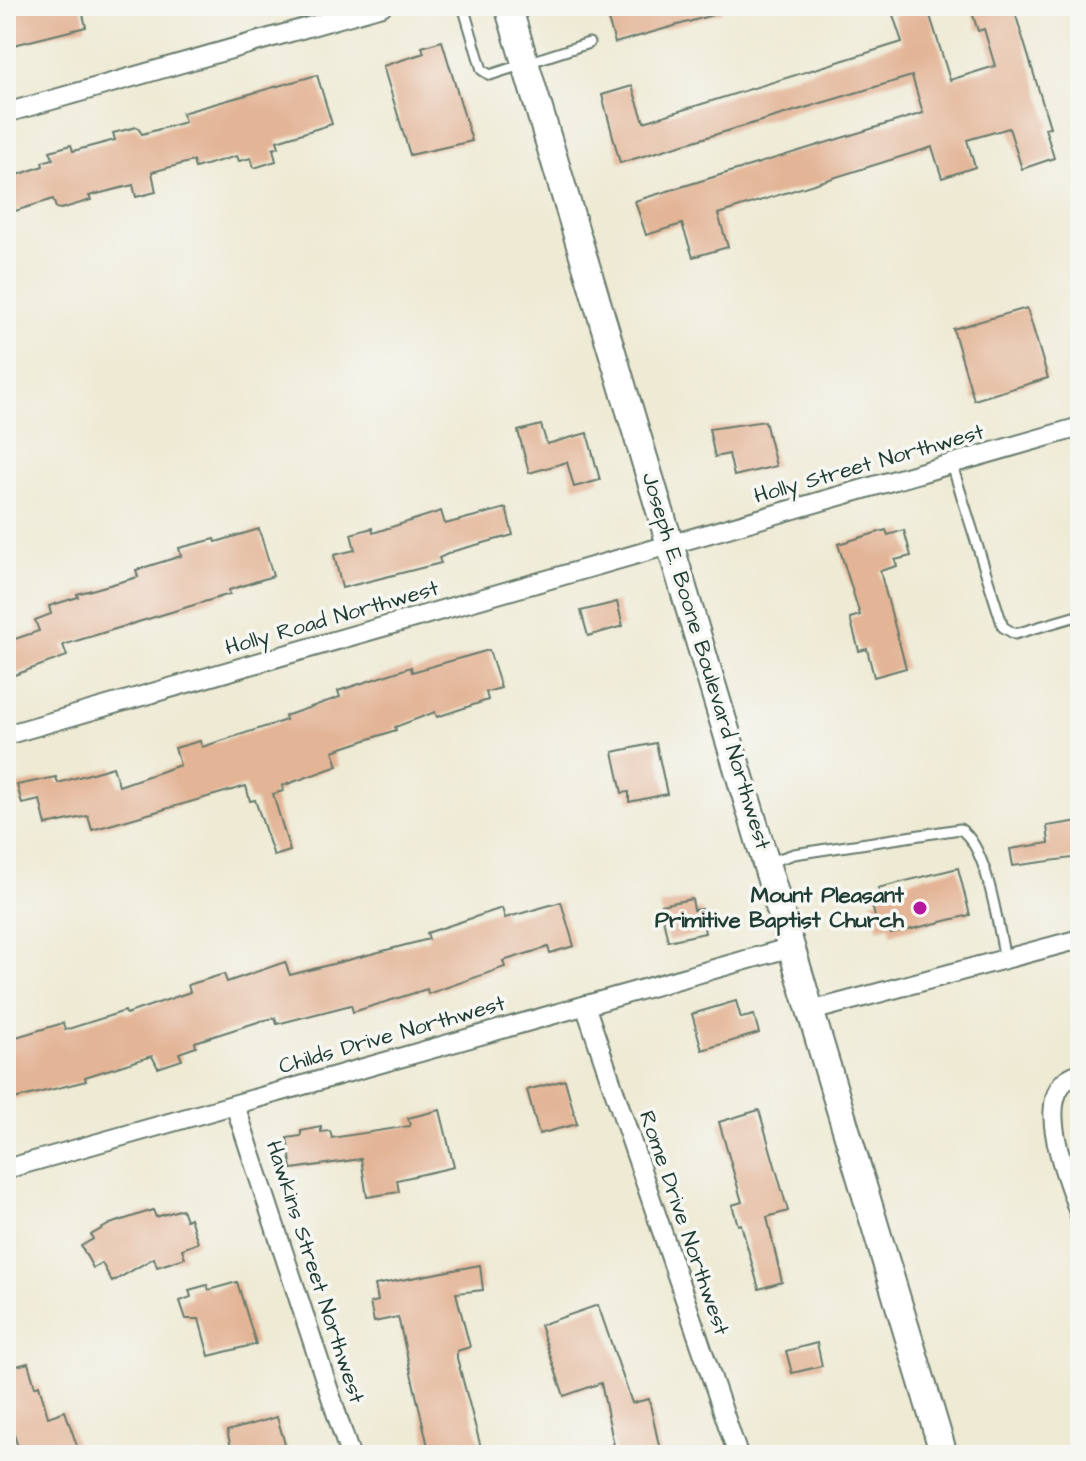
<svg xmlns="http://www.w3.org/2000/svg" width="1086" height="1461" viewBox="0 0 1086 1461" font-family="'Architects Daughter',sans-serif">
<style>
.building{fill:#e3b495}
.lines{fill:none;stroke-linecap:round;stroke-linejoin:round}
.lane-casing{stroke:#677a6c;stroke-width:13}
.street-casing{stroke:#677a6c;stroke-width:22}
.secondary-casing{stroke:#677a6c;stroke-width:30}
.lane{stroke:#fff;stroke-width:9}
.street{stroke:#fff;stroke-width:18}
.secondary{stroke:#fff;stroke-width:26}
.poi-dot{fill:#b5179e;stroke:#f6f6f2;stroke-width:3}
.labels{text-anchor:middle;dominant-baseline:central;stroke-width:7;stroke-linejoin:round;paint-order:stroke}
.street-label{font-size:22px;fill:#1f3d34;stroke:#f6f6f2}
.poi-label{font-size:22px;font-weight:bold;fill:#1f3d34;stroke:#f6f6f2;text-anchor:end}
</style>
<rect width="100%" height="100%" fill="#f6f6f2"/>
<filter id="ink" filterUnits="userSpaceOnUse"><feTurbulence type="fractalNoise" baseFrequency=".0125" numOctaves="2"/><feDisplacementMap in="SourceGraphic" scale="16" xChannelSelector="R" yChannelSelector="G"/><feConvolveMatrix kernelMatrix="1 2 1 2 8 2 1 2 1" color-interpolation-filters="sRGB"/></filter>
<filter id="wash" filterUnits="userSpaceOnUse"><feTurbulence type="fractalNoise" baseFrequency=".006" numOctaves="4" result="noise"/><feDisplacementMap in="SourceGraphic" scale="32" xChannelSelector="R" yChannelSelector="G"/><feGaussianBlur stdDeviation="1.8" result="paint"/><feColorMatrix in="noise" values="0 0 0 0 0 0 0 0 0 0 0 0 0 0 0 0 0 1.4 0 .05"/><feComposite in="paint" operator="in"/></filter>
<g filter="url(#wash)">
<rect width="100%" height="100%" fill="#eeead4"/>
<g id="blocks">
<g class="building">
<polygon points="6,6 81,6 86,27 14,45 11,29 6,30"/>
<polygon points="604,6 722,6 723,12 615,43"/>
<polygon points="921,6 927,6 950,80 995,66 984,29 978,31 970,6 1013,6 1050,127 1045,128 1054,158 1022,169 1009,128 967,140 975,167 942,178 932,147 718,214 728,247 693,257 682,224 646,235 635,201 923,113 912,76 620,163 602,95 632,86 644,122 902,42 893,15"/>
<polygon points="442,41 472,141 410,155 383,66 424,53 422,47"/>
<polygon points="317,75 332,124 277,141 279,147 273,149 276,161 254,168 251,158 239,161 237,156 195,168 193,161 152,172 156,192 136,197 133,185 89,196 91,200 61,209 56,208 53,199 6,214 6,179 43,166 42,162 53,159 50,151 71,145 73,151 115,140 113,133 137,127 142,134 185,122 182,113"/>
<polygon points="1027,308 1048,378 974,400 953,329"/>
<polygon points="765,421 776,466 734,476 729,454 715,457 709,429"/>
<polygon points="541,425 547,444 587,433 600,480 574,487 567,462 529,473 518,431"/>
<polygon points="506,508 513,535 454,551 439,558 441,563 342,588 334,555 355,550 351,534 372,528 373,533 441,511 445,524"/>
<polygon points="259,529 273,576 229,590 230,594 63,645 67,656 6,678 6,642 39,631 35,620 51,614 49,606 78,597 77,594 138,577 136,570 181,556 179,548 215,539 216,542"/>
<polygon points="886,530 888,535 904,530 911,556 895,560 897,566 880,571 906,668 874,677 867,649 859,651 850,618 860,615 838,544"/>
<polygon points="617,602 623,626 588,636 581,611"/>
<polygon points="489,650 501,688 486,692 488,700 437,717 435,712 395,727 396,730 333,751 338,766 282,786 283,791 273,794 290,851 274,856 255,800 250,801 246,786 92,830 88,816 46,825 40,800 22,804 17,785 56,777 58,783 113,767 119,786 180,765 175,748 200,741 202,747 286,720 285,716 340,697 338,691 411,667 412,672"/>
<polygon points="656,743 667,794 629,802 629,792 622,793 613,752"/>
<polygon points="1080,821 1080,857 1013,866 1010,849 1049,843 1047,826"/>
<polygon points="958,868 970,915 891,934 889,926 878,929 871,901 880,899 878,888"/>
<polygon points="692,899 694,910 701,909 705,933 668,941 660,905"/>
<polygon points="561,902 574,946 550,953 548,947 503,961 505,967 428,994 427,989 353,1012 351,1005 277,1024 275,1018 261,1021 195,1042 196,1047 179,1053 182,1060 158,1068 152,1056 85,1077 86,1081 6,1101 6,1040 63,1023 65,1030 125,1011 126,1014 190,992 188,985 224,974 227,982 285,962 290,975 429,939 427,933 502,908 505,918"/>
<polygon points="736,1001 741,1018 754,1015 759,1033 702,1050 692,1014"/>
<polygon points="565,1080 577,1124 539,1134 527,1090"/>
<polygon points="440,1110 454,1167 397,1180 399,1192 367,1197 361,1159 292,1169 287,1138 301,1136 301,1131 321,1127 321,1132 330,1131 332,1138 410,1126 408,1118"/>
<polygon points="759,1110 788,1211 767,1217 782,1282 759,1289 741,1224 738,1225 732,1205 742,1202 719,1122"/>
<polygon points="182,1209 186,1220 190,1218 198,1243 182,1249 185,1258 157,1267 154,1258 112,1282 102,1263 93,1268 81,1246 93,1239 91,1235 110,1224 153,1210 156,1217"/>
<polygon points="480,1265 483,1290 456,1293 470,1347 457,1351 457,1358 483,1455 430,1455 398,1317 374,1322 370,1303 378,1301 375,1285"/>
<polygon points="237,1282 256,1344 209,1356 199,1319 186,1319 180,1301 191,1297 189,1290 207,1285 209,1290"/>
<polygon points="598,1305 632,1403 649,1399 661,1455 616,1455 601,1383 564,1396 540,1325"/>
<polygon points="817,1343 822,1366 792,1373 786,1351"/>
<polygon points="28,1363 35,1387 39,1385 48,1417 65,1411 80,1455 20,1455 6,1405 6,1369"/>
<polygon points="277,1417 287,1451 272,1455 233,1455 227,1431"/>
</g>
</g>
</g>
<g filter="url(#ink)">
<use href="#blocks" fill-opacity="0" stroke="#677a6c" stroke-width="2"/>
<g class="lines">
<defs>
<g id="lane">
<polyline points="463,6 482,70 490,75 589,43"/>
<polyline points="952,465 1003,627 1015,634 1080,615"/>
<path d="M770 862 794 854 960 829C988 847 997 924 1005 958"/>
</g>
<g id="street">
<polyline points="6,113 382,6"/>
<polyline points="6,735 1080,427"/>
<polyline points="585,1005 738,1455"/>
<polyline points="811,1011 1080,939"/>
<path d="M1080 1073C1026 1088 1069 1180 1080 1216"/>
<polyline points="235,1105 350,1455"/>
<polyline points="6,1169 792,947"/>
</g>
<polyline id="secondary" points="508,6 944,1455"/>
</defs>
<use href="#lane" class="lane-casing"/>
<use href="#street" class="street-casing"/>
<use href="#secondary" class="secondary-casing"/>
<use href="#lane" class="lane"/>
<use href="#street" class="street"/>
<use href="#secondary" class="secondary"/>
</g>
</g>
<circle class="poi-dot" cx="920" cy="908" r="8"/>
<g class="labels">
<g class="street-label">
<text transform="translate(869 464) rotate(-16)">Holly Street Northwest</text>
<text transform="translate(332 618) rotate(-16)">Holly Road Northwest</text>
<text transform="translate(706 661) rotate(73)">Joseph E. Boone Boulevard Northwest</text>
<text transform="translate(392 1035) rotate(-16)">Childs Drive Northwest</text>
<text transform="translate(684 1223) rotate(71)">Rome Drive Northwest</text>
<text transform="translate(315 1272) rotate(72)">Hawkins Street Northwest</text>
</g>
<g class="poi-label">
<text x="904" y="895">Mount Pleasant<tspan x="904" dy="25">Primitive Baptist Church</tspan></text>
</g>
</g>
<rect width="1086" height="1461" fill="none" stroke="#f6f6f2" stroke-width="32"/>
</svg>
